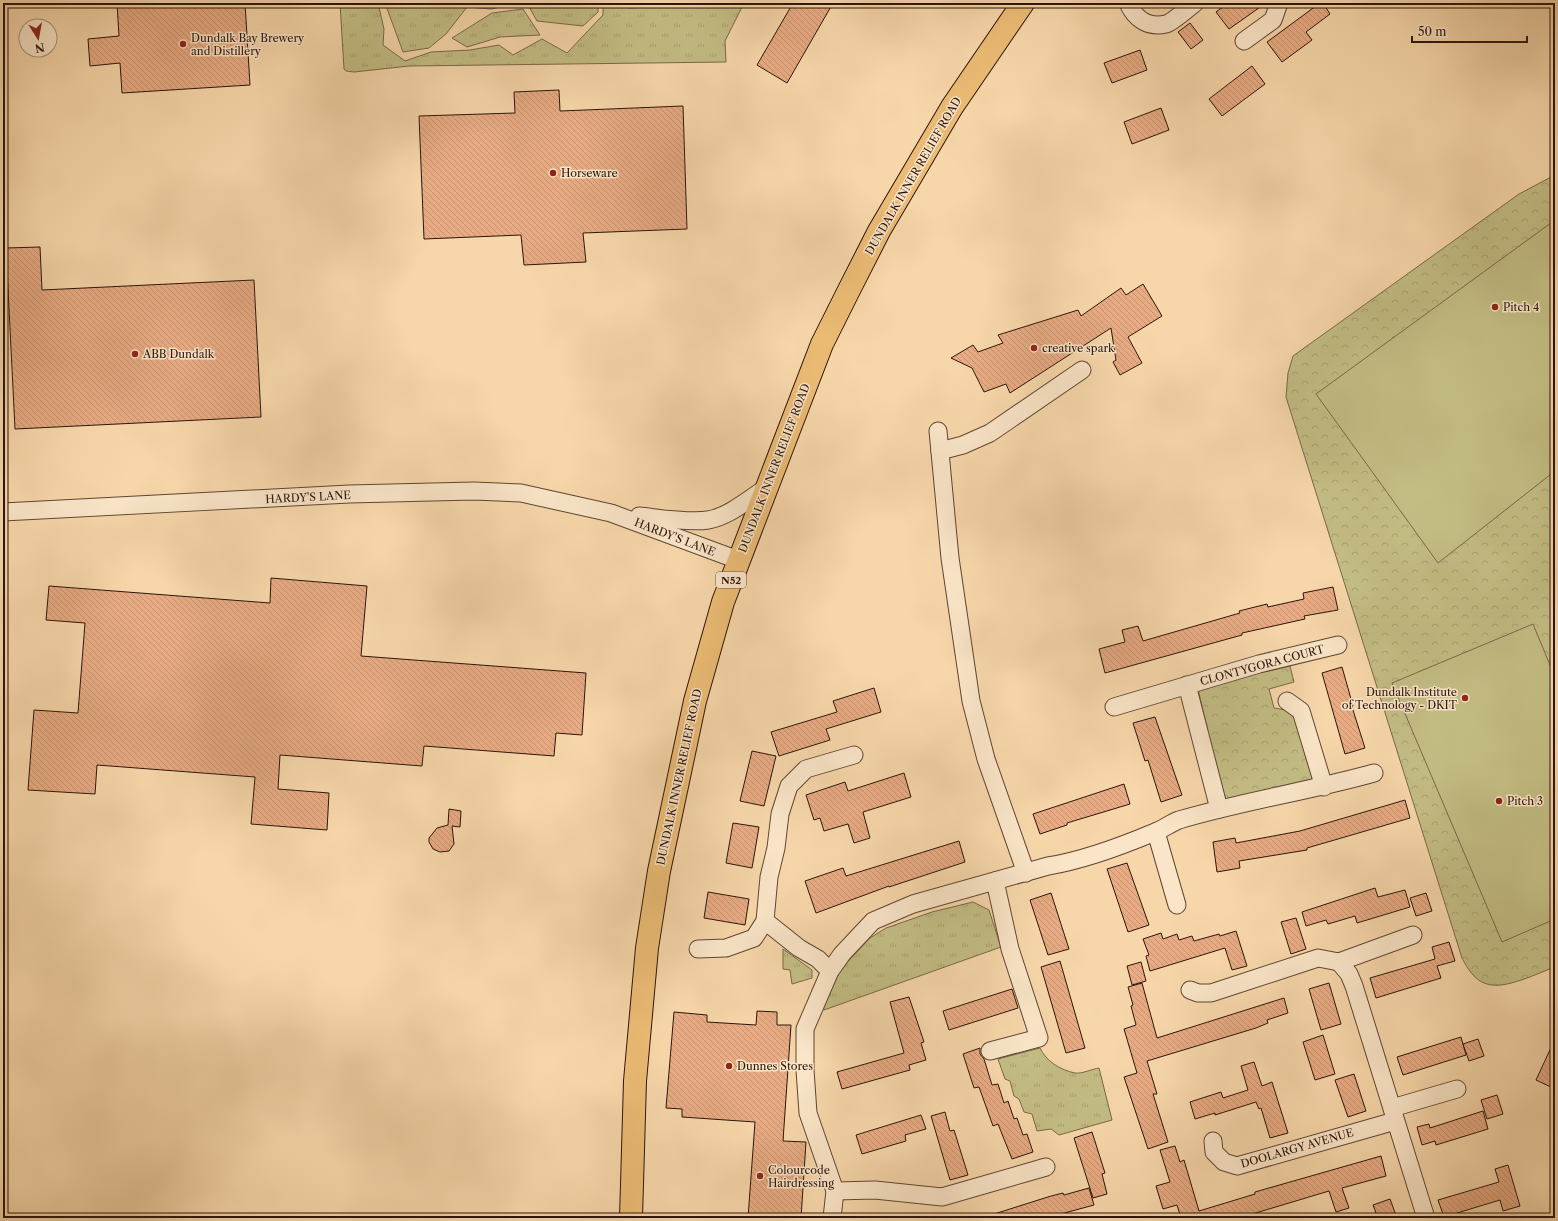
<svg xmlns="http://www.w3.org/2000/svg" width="1558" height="1221" viewBox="0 0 1558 1221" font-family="'Libre Caslon Text',serif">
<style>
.grass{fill:url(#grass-tufts);stroke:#786848}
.forest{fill:url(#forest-crowns);stroke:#786848}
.pitch{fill:#c3bd84;stroke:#786848}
.building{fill:url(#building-back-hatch);stroke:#2c140b}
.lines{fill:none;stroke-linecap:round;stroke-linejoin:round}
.street-casing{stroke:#5f4533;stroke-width:19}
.primary-casing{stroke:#2c140b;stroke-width:24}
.street{stroke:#fae5c8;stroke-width:17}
.primary{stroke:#ecbc75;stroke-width:22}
.poi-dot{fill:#8f2418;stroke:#fae5c8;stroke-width:1.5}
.labels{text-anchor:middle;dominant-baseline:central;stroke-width:3;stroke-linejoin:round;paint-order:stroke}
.shield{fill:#fae5c8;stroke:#6a5344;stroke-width:1}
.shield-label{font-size:10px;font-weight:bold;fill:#2c140b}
.poi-label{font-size:11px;fill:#2c140b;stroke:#fae5c8;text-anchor:start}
.street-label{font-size:11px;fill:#2c140b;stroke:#fae5c8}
</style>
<defs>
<pattern id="grass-tufts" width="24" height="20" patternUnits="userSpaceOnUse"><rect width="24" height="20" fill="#c3bd84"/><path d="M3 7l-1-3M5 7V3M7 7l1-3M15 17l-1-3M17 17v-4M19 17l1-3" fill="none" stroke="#a8a271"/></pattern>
<pattern id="forest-crowns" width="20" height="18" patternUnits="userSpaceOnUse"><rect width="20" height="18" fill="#c3bd84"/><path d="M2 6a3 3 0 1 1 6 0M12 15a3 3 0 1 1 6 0" fill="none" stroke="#a8a271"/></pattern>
<pattern id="building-back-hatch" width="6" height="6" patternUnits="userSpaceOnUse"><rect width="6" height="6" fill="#e8ab83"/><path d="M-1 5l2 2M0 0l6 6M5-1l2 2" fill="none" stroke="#c79270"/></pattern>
</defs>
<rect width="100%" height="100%" fill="#f7d7aa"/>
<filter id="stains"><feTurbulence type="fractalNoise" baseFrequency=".005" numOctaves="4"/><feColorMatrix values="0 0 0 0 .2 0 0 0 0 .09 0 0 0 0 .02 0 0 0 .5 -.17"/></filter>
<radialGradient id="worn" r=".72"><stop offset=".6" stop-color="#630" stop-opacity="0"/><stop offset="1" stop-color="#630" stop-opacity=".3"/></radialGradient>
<g class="grass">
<polygon points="340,3 378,3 384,29 383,45 405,61 431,52 470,50 499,45 513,55 542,39 567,53 603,15 603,3 628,3 628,8 649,7 649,3 744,3 725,41 726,62 409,66 354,72 346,71 344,69"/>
<polygon points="385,3 513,3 492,9 467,7 446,34 429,48 403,52"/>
<polygon points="527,3 598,3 598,12 583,26 537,21"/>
<polygon points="523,9 540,35 500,37 467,47 452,38 492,13"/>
<polygon points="973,902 989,910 1001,947 824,1010 823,1005 838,972 870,938 886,928 932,912"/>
<polygon points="783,949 812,970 812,978 792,984 790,970 783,969"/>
<path d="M1040 1048C1046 1061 1060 1070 1075 1073 1082 1074 1092 1069 1099 1068L1112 1120 1059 1135 1051 1129 1037 1131 1032 1114 1024 1112 1019 1099 1014 1096 1010 1081 1005 1079 998 1059Z"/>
</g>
<g class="forest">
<path d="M1555 175V967C1538 973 1505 990 1487 984 1475 981 1467 968 1462 958L1286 397 1288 373 1293 356 1519 194Z"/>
<polygon points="1290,666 1294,682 1269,689 1274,708 1292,711 1295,718 1314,784 1225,805 1198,689 1225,680"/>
</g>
<g class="pitch">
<polygon points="1555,220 1555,471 1438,563 1316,394"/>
<polygon points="1533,624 1555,677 1555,919 1502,942 1392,683"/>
</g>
<g class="building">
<polygon points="117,3 245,3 250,85 122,93 120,63 90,66 88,39 119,36"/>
<polygon points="793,3 833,3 787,83 757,65"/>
<polygon points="1228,3 1266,3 1229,29 1216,12"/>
<polygon points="1320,3 1323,3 1330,14 1306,32 1312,40 1282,62 1267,42"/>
<polygon points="1190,23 1203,40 1191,49 1178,32"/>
<polygon points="1140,50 1147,70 1112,83 1104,63"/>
<polygon points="1252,66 1265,84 1222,116 1209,99"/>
<polygon points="559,90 560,111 683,106 687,229 583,233 586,262 524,265 521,235 424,239 419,116 515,113 514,92"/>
<polygon points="1161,108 1169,130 1132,144 1124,122"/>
<polygon points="40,247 42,290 254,280 261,417 15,429 6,248"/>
<polygon points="1143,284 1162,316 1128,337 1142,363 1120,375 1113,362 1116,360 1111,328 1010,393 1006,384 984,392 972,368 951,358 973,345 978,352 1003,343 998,335 1078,310 1081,316 1121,288 1126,295"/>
<polygon points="271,578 367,586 361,656 586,673 582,735 556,733 554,756 424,746 422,766 280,755 278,789 329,793 327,830 251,824 255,777 97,765 95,794 28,790 34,710 78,713 85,623 46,620 49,586 270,603"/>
<polygon points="1333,587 1338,610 1304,616 1305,619 1242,633 1242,635 1105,673 1099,649 1125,642 1122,630 1138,626 1143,641 1240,613 1239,611 1267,604 1268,607 1304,599 1303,593"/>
<polygon points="1342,667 1353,706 1352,707 1365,748 1345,754 1322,673"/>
<polygon points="874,688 881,712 826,729 830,740 779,756 771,732 837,712 833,701"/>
<polygon points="1155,717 1182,795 1161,802 1148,760 1145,761 1133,723"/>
<polygon points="752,751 776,756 764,806 740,801"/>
<polygon points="904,773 911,797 863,812 870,838 854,843 848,824 824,831 820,818 814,820 806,795 845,782 848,791"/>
<polygon points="1124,784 1130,804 1067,823 1067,825 1040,834 1033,814"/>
<polygon points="1405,800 1410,818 1307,848 1307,850 1239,861 1240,868 1217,872 1213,842 1235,838 1236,843 1300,831"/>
<polygon points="449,809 461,811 460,827 452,826 454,844 449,851 440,852 433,849 429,842 429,838 437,828 448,825"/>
<polygon points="733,823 759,827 752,868 726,863"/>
<polygon points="959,841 965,862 889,887 889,886 816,913 805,881 843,868 846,876"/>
<polygon points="1127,863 1149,925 1128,932 1107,869"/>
<polygon points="1375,888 1378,897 1405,890 1410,907 1357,923 1355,916 1328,924 1326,920 1306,926 1302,912"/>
<polygon points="708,892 749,899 745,925 704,918"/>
<polygon points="1051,893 1069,949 1048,955 1030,900"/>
<polygon points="1426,893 1432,911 1416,916 1410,898"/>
<polygon points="1296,918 1306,949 1291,954 1281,922"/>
<polygon points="1236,931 1247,966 1232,970 1225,948 1150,971 1146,956 1149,955 1143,939 1161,933 1163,939 1177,934 1179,940 1192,936 1194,941 1219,934 1220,936"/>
<polygon points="1449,942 1455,961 1437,966 1441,978 1376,998 1370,978 1435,959 1432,947"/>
<polygon points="1060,961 1085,1048 1066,1053 1041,967"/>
<polygon points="1141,962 1146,981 1132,985 1127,966"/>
<polygon points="1142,983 1157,1038 1284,998 1288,1013 1267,1020 1268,1023 1256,1028 1147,1061 1157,1094 1153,1094 1168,1142 1148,1149 1124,1077 1137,1073 1124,1029 1136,1025 1131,1006 1133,1005 1128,987"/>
<polygon points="1329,983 1341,1024 1321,1030 1309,989"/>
<polygon points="1012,989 1018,1008 949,1030 943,1011"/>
<polygon points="909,997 924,1042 921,1043 926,1060 909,1065 910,1070 842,1089 837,1072 904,1053 890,1002"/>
<polygon points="757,1011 777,1012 777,1025 791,1025 783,1141 806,1142 801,1218 748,1218 755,1122 682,1117 682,1109 666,1108 674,1012 707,1015 707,1022 756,1025"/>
<polygon points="1323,1035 1335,1074 1315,1080 1303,1042"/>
<polygon points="1461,1037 1466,1055 1403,1075 1397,1057"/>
<polygon points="1478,1039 1484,1056 1469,1061 1463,1044"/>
<polygon points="1555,1039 1555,1089 1536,1080"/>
<polygon points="980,1048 980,1054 984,1059 992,1085 998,1084 1004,1103 1008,1101 1014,1119 1017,1118 1023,1135 1027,1134 1033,1152 1012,1159 998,1124 993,1126 979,1087 974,1088 963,1054"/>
<polygon points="1254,1062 1262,1086 1272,1082 1288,1133 1270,1138 1261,1108 1259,1109 1256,1102 1215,1115 1215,1113 1195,1119 1190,1102 1221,1092 1223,1098 1248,1090 1241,1066"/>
<polygon points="1354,1074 1366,1111 1348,1117 1335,1080"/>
<polygon points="1497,1095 1503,1114 1487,1119 1481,1100"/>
<polygon points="1483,1111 1488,1129 1436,1145 1435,1141 1422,1145 1417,1127 1429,1124 1430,1128"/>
<polygon points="945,1112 950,1131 954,1130 968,1175 950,1180 931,1116"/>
<polygon points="921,1115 926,1129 905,1135 906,1141 862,1154 856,1135"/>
<polygon points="1092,1132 1105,1173 1102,1174 1107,1194 1093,1198 1074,1138"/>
<polygon points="1175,1146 1180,1162 1184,1160 1199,1211 1255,1194 1255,1192 1381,1156 1386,1176 1342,1188 1349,1208 1336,1212 1329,1191 1239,1218 1181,1218 1177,1205 1163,1209 1156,1186 1170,1182 1160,1150"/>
<polygon points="1508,1165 1520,1206 1503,1211 1500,1200 1444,1217 1438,1200 1499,1182 1495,1169"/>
<polygon points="1089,1188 1094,1205 1046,1218 991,1218 991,1215 1051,1196 1063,1193 1064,1195"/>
<polygon points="1390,1199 1397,1218 1378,1218 1373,1205"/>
</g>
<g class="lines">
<defs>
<g id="street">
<path d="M1128 3C1135 19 1148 28 1166 24 1173 22 1188 8 1195 3"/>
<polyline points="1244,41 1273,20 1279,3"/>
<polyline points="938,431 950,558 971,701 986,759 1026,873"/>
<polyline points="940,451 963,445 990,433 1082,370"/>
<polyline points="3,512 349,494 474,491 521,493 611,513 738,560"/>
<path d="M639 516C659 518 689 523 708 520 728 517 749 499 766 488"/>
<polyline points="1187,685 1219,809"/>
<polyline points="1287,701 1301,711 1324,787"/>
<polyline points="1114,707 1259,664 1338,645"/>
<polyline points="1156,832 1177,905"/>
<polyline points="698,949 726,948 754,938 765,921"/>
<polyline points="1339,962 1349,974 1354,986 1426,1218"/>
<polyline points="830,971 818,959 799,948 765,921 769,877 776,848 780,814 789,786 806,769 854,755"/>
<polyline points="1190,990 1198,993 1211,993 1318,958 1339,962 1413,935"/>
<polyline points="990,1051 1039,1038 1010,949 995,881"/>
<polyline points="1392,1108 1457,1089"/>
<polyline points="1213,1141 1214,1152 1224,1162 1237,1166 1395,1121"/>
<polyline points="835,1191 875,1190 942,1197 1046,1167"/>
<path d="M832 1218 835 1191 808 1113 805 1070V1029L830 971 842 954 873 921 913 904 1048 866C1080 861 1124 845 1155 832 1163 829 1171 823 1179 820 1243 801 1310 791 1374 773"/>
</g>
<polyline id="primary" points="631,1218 635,1081 647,948 659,871 695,701 723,602 822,344 849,290 879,231 952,107 1023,3"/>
</defs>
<use href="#street" class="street-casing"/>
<use href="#primary" class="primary-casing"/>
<use href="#street" class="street"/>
<use href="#primary" class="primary"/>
</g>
<g class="poi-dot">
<circle cx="183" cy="44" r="4"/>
<circle cx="553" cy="173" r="4"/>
<circle cx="1495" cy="307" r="4"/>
<circle cx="1034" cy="348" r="4"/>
<circle cx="135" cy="354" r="4"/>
<circle cx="1465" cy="698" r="4"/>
<circle cx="1499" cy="801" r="4"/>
<circle cx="729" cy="1066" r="4"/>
<circle cx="760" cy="1176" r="4"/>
</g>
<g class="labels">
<rect class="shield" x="716" y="572" width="30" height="16" rx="3"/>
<g class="shield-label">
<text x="731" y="580">N52</text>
</g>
<g class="poi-label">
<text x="191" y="38">Dundalk Bay Brewery<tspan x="191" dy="13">and Distillery</tspan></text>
<text x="561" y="173">Horseware</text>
<text x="1503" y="307">Pitch 4</text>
<text x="1042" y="348">creative spark</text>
<text x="143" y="354">ABB Dundalk</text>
<text x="1457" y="692" text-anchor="end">Dundalk Institute<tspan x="1457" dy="13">of Technology - DKIT</tspan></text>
<text x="1507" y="801">Pitch 3</text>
<text x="737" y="1066">Dunnes Stores</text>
<text x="768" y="1170">Colourcode<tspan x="768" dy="13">Hairdressing</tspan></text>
</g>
<g class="street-label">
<text transform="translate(913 176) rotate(-60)">DUNDALK INNER RELIEF ROAD</text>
<text transform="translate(774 468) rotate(-69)">DUNDALK INNER RELIEF ROAD</text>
<text transform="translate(308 497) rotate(-3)">HARDY'S LANE</text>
<text transform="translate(675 537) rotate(21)">HARDY'S LANE</text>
<text transform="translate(1262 665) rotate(-15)">CLONTYGORA COURT</text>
<text transform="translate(679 777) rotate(-78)">DUNDALK INNER RELIEF ROAD</text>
<text transform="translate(1297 1148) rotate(-16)">DOOLARGY AVENUE</text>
</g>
</g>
<rect width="1558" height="1221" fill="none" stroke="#f7d7aa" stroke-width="16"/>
<rect x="4" y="4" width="1550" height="1213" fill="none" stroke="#2c140b" stroke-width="2"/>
<rect x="8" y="8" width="1542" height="1205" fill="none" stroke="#2c140b"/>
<g transform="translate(38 38) rotate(169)"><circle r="19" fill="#fae5c8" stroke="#a8917c"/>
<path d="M0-3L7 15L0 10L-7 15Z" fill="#8f2418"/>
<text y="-6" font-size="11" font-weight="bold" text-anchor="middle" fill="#2c140b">N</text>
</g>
<path d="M1412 36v6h115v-6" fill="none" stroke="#2c140b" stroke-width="2"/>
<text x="1418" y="36" font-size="12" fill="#2c140b" stroke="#fae5c8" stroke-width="3" paint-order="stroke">50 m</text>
<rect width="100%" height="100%" filter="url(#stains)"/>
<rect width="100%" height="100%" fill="url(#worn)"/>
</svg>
